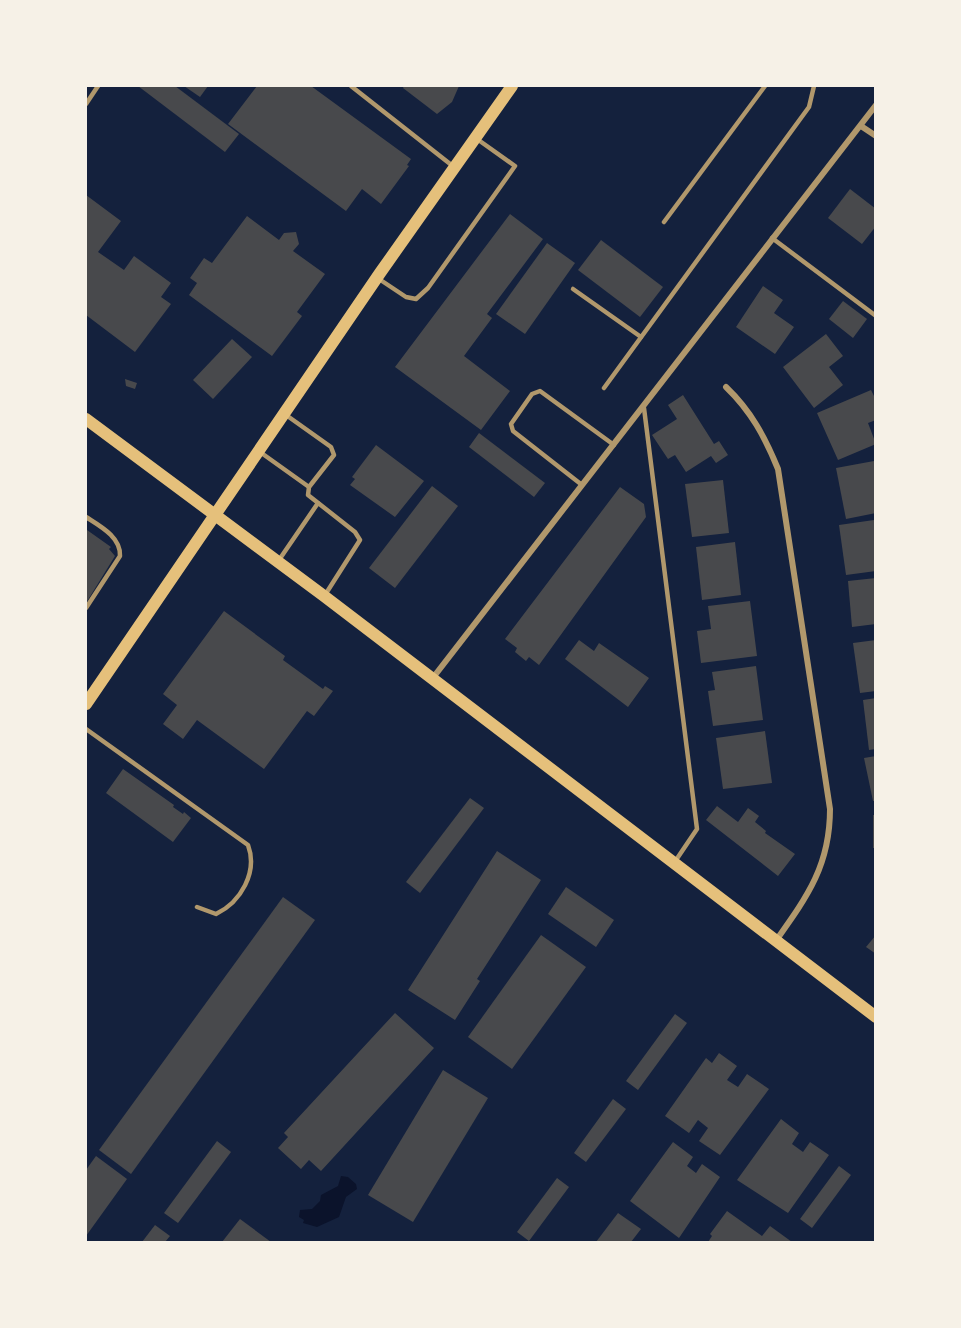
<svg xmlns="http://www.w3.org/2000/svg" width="961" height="1328" viewBox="0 0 961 1328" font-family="Barlow,sans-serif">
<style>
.water{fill:#0b132b}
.building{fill:#48494c}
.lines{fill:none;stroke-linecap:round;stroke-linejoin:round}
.service{stroke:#b1986c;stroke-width:4.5}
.minor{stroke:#b1986c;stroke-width:6}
.secondary{stroke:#e5c07b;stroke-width:12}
</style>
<rect width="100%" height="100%" fill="#14213d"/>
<polygon class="water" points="341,1176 348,1177 356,1184 357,1189 346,1197 339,1217 317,1227 303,1223 304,1220 299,1217 300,1210 312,1209 320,1201 321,1195 338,1186"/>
<g class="building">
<polygon points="138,86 175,86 239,134 225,152"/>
<polygon points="184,86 208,86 200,97"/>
<polygon points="257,86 311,86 411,159 407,165 409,166 381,204 362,189 346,211 228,124"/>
<polygon points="404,86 459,86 452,102 437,114 403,88"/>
<polygon points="850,189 876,209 876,226 862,244 828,218"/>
<polygon points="86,195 121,221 98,252 124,270 134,256 171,283 161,297 171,304 135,352 86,315"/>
<polygon points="510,214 543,239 487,314 492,318 464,356 510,391 481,430 395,367"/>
<polygon points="247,216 279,240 284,233 296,232 299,244 293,251 325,274 297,312 302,316 272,356 189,295 197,283 190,278 204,258 212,263"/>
<polygon points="601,240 663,287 640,317 578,270"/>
<polygon points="547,243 575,263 525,334 496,314"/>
<polygon points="763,286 783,300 774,313 794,327 775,354 736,327"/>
<polygon points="843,301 867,319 853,338 829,319"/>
<polygon points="826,334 843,356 829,367 843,385 814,408 783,367"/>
<polygon points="232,339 252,357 213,399 193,380"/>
<polygon points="125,379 137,383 135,389 126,386"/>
<polygon points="871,390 876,400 876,420 868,423 876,444 838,460 817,413"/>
<polygon points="683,395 714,444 719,441 728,455 716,463 711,456 686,472 675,455 668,459 652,435 677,419 668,405"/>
<polygon points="479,433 545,483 534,497 469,447"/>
<polygon points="376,445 424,481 395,517 350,485 355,479 352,477"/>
<polygon points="874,461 876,513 846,519 836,468"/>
<polygon points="723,480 729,533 692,537 685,484"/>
<polygon points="432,486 458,506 395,588 369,568"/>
<polygon points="620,487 644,504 646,517 539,665 529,657 526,661 515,652 517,648 505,639"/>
<polygon points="874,520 876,571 846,575 839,525"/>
<polygon points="87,530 111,547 109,549 115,556 86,603"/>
<polygon points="735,542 741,595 702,600 696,547"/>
<polygon points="876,578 876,624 852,627 848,581"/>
<polygon points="750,601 757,656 701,663 697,631 711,629 708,606"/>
<polygon points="224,611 285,656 283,660 323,689 325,686 333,691 314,716 307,711 264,769 197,720 183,739 163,724 177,705 163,694"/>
<polygon points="579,640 594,651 599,643 649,678 628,707 565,659"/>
<polygon points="876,640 876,691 860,693 853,643"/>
<polygon points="756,666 763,720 713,726 708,691 715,690 712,672"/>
<polygon points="876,698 876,749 869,750 863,700"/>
<polygon points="765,731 772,783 723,789 716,738"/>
<polygon points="876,756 876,801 873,801 864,758"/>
<polygon points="123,769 174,805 173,807 183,814 184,812 191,818 173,842 106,793"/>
<polygon points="470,798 484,808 420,893 406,882"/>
<polygon points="717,806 738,822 748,808 759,816 755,822 766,831 765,833 795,854 778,876 706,820"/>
<rect x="873" y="815" width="3" height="33"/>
<polygon points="497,851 541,880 477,979 480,981 455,1020 408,990"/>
<polygon points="566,887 614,920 596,947 548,914"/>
<polygon points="283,897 315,920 131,1174 99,1150"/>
<polygon points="541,935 586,967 512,1069 468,1037"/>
<polygon points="876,935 876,954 866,947"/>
<polygon points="395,1013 434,1048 321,1171 309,1160 301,1169 278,1148 288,1137 284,1133"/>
<polygon points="675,1014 687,1023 638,1090 626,1081"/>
<polygon points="719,1053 737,1066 727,1080 738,1087 747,1074 769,1089 720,1155 699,1141 708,1128 698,1120 689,1133 665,1116 706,1058 712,1063"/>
<polygon points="443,1070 488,1098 413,1222 368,1195"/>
<polygon points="613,1099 626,1109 586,1162 574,1153"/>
<polygon points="781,1119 799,1133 792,1144 803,1152 810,1142 829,1155 788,1213 737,1180"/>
<polygon points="217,1141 231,1152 178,1223 164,1213"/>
<polygon points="673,1142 693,1157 687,1166 696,1173 702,1164 720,1177 679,1238 630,1201"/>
<polygon points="96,1156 127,1179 86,1236 86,1170"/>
<polygon points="839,1166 851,1175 812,1228 800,1219"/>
<polygon points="557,1178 569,1187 529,1241 517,1232"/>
<polygon points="727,1211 762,1236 770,1226 792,1242 708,1242 712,1236 710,1234"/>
<polygon points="618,1213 641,1229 631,1242 596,1242"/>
<polygon points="240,1219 271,1242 222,1242"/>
<polygon points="155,1225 170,1236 165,1242 142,1242"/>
</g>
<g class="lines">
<g class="service">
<polyline points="351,86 454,167"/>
<polyline points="86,104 98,86"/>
<polyline points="664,222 765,86"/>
<polyline points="772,238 876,316"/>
<polyline points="379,279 406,297 416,299 428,288 515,166 477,139"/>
<polyline points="573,289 641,337"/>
<polyline points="604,388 809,107 814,86"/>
<polyline points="644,408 697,829 674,863"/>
<polyline points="286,415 331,447 334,455 309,487 308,495 355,532 360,540 325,595"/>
<polyline points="260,452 309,487"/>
<polyline points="582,485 513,431 511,424 532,394 540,391 614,445"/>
<path d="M86 517C100 526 121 537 120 556L86 608"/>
<polyline points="279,560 318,503"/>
<path d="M86 729 248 845C258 872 241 902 216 914L197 907"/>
</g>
<g class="minor">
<polyline points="861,126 876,136"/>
<path d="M726 387C751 411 765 437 778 469L830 809C830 866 807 897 775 942"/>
<polyline points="432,679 876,105"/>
</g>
<g class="secondary">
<polyline points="86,419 324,596 876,1017"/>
<polyline points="86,704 380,273 512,86"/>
</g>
</g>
<rect width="961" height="1328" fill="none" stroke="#f6f1e7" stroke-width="174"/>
</svg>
